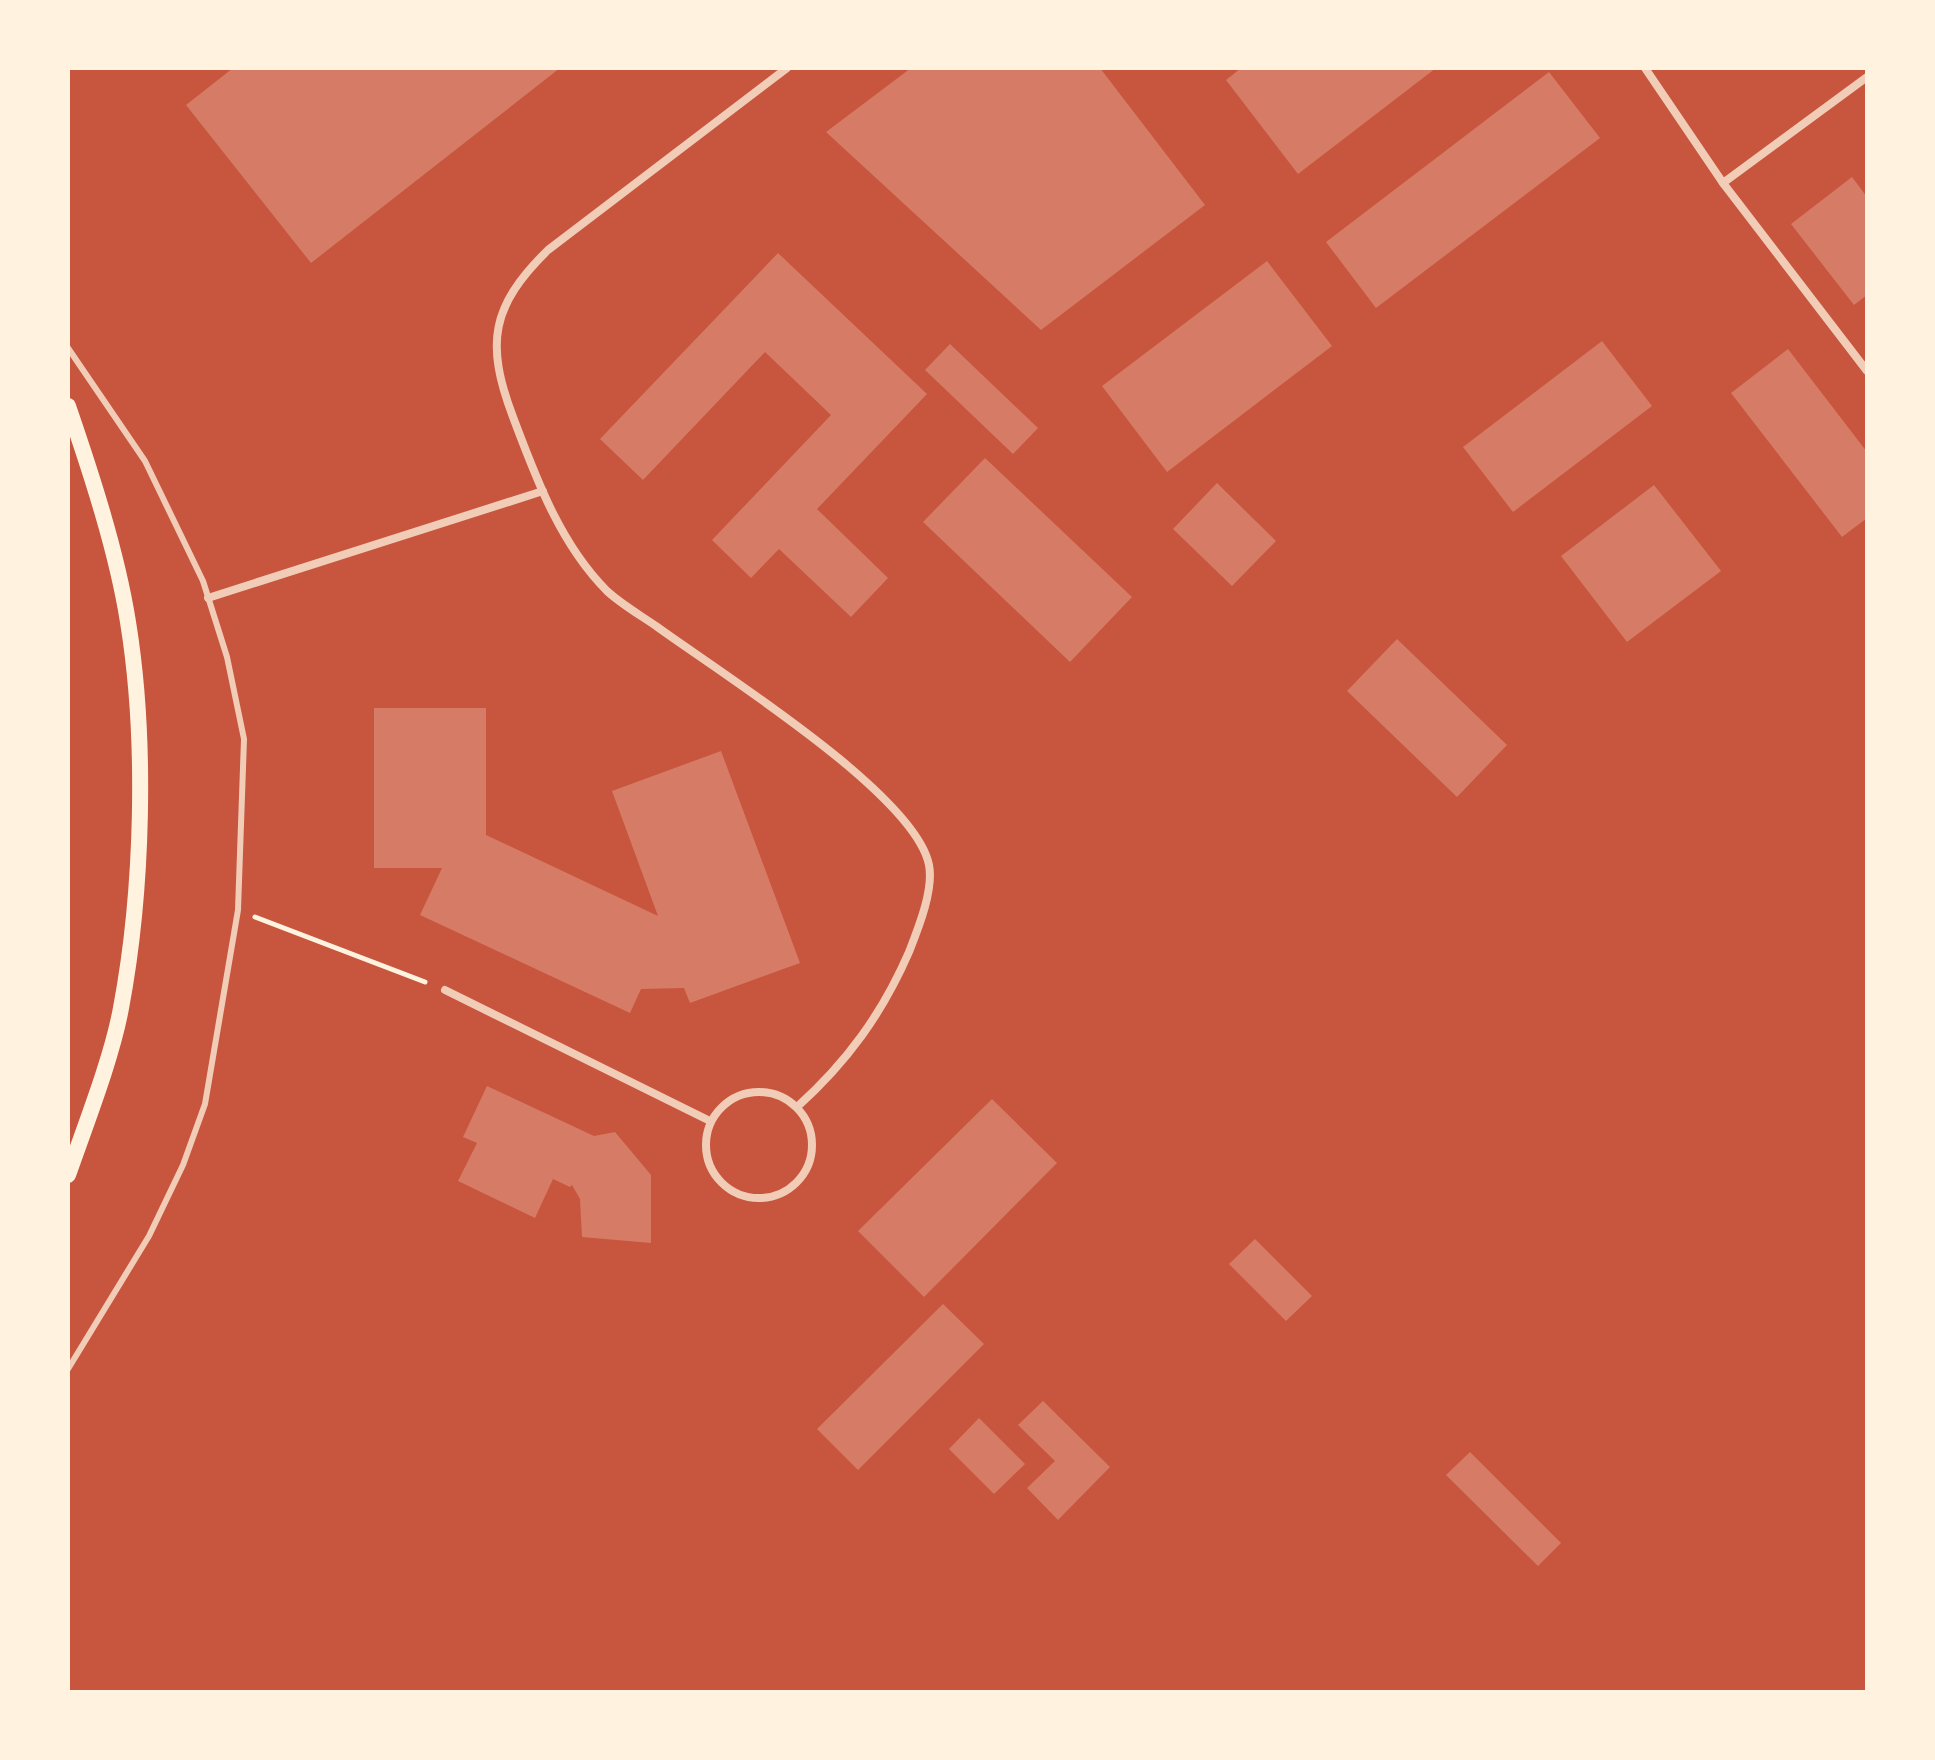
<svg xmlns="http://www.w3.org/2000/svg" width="1935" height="1760" viewBox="0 0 1935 1760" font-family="Karla,sans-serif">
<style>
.building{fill:#d67c66}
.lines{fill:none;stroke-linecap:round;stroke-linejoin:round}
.path{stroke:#fff3e0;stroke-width:5}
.service{stroke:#f1ccb7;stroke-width:6}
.minor{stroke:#f1ccb7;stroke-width:8}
.secondary{stroke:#fff3e0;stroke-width:16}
</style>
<rect width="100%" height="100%" fill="#c8553d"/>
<g class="building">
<polygon points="233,68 560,68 311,263 186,105"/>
<polygon points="911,68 1100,68 1205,205 1041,330 826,132"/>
<polygon points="1241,68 1436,68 1298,174 1226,80"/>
<polygon points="1549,72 1600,138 1376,308 1326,242"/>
<polygon points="1852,177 1867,197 1867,295 1854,305 1791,224"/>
<polygon points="778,253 927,394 817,509 888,578 851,617 779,549 751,578 712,540 831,415 765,352 643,480 600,439"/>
<polygon points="1267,261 1332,346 1167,472 1102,386"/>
<polygon points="1602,341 1652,406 1513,512 1463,447"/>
<polygon points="950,344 1038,428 1013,454 925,370"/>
<polygon points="1788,349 1867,452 1867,518 1842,537 1731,393"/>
<polygon points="985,458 1132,597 1070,662 923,522"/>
<polygon points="1217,483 1276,541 1232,586 1173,529"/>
<polygon points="1654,485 1721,571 1627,642 1561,556"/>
<polygon points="1397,639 1507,745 1457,797 1347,691"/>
<polygon points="374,708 486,708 486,835 658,916 612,791 721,751 800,963 690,1003 684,988 641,989 630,1013 420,915 442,868 374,868"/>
<polygon points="487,1086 594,1136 615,1132 651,1175 651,1243 582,1237 580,1199 572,1185 570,1187 553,1179 535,1218 458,1181 477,1143 463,1137"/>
<polygon points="992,1099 1057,1163 924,1297 858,1231"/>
<polygon points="1255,1239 1312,1296 1286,1321 1229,1264"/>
<polygon points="943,1304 984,1344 858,1470 817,1429"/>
<polygon points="1043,1401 1110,1467 1058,1520 1027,1488 1055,1461 1018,1425"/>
<polygon points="979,1418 1025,1464 994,1494 949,1449"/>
<polygon points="1470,1452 1561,1543 1538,1566 1446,1475"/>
</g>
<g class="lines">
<polyline class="path" points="255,917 425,982"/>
<polyline class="service" points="68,348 145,461 203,581 227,657 244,739 238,910 205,1104 183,1165 149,1236 68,1369"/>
<g class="minor">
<path d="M787 68 548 250C491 306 485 343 513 417 536 478 560 544 607 591 621 604 640 615 656 626 719 672 915 794 929 865 934 890 918 929 909 952 882 1014 847 1062 797 1107"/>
<polyline points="1645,68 1723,183 1867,371"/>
<polyline points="1723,183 1867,77"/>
<polyline points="208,598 543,491"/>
<polyline points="445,990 710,1121"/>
<circle cx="759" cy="1145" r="53"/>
</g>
<path class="secondary" d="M68 406C91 473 117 552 128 622 147 739 143 891 121 1008 112 1058 85 1126 68 1175"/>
</g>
<rect width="1935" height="1760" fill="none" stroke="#fff3e0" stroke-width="140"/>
</svg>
